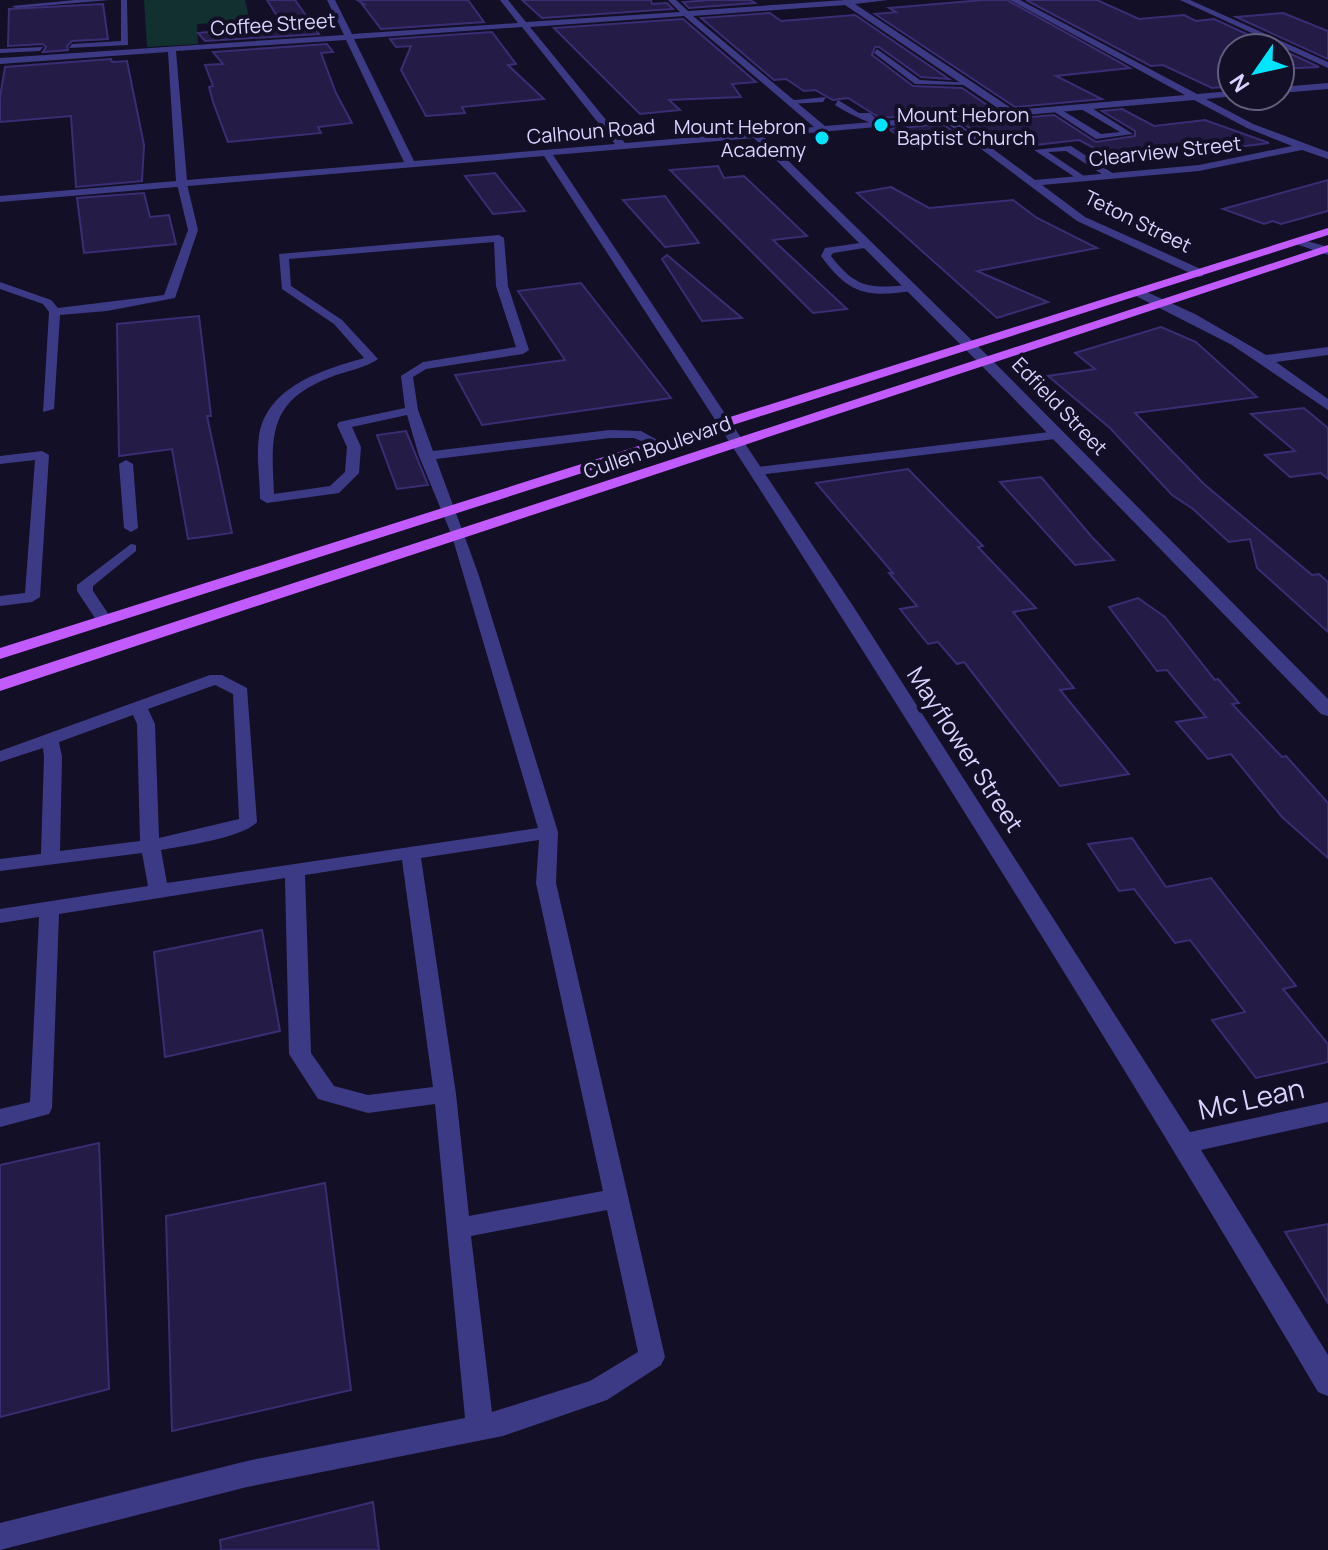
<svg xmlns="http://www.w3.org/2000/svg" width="1328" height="1550" viewBox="0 0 1328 1550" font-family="Manrope,sans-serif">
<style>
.green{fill:#12302f}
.building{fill:#241b47;stroke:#3b2d73;stroke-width:2}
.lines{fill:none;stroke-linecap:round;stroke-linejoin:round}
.service{fill:#3d3a85;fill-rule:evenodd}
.minor{fill:#3d3a85;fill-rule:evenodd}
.primary{fill:#c25bff;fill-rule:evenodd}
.poi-dot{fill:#00e5ff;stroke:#130f26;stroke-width:3}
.labels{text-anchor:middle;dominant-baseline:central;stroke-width:8;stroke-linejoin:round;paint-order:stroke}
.far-street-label{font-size:20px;fill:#d9d4ff;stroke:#130f26}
.far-poi-label{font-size:20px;fill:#d9d4ff;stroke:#130f26;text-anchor:start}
.street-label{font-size:24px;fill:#d9d4ff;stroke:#130f26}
.near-street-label{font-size:28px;fill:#d9d4ff;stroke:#130f26}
</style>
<rect width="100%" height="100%" fill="#130f26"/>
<polygon class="green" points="144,0 245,0 250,21 197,24 198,44 147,47"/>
<g class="building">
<polygon points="267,0 295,0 319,34 205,41 198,33 282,24"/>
<polygon points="357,0 468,0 484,22 381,29 362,4 364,4"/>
<polygon points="522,0 651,0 652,4 667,3 673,9 542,18"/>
<polygon points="710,0 750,0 755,3 689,8 683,2"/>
<polygon points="983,0 1007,0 1130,68 1056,76 1102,99 1015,107 875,14 896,12 889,8"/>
<polygon points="1026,0 1097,0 1139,19 1184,15 1196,21 1214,19 1277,48 1232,48 1232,86 1212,88 1163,65 1151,66"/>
<polygon points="103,4 108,39 72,41 67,46 68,50 43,52 46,47 43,44 8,46 9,9"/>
<polygon points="770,13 781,21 855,15 949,79 921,77 879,47 875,47 872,55 913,86 962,88 993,109 880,118 848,98 833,100 815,90 804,91 786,79 774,80 701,18"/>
<polygon points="1283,13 1328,31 1328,59 1236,17"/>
<polygon points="683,19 756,82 732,84 741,97 669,100 680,110 640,114 554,28"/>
<polygon points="492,32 516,64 508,65 544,99 462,107 465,113 426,116 401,70 411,46 396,47 390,39"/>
<polygon points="327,44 333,52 321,53 336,93 352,123 318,127 321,133 228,142 213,102 209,87 213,86 205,65 223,64 213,52"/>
<polygon points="1280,49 1319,67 1280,69"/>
<polygon points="111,59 112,62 127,61 144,145 142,181 76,187 71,116 0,122 0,97 5,67"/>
<polygon points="1122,109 1154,126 1205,120 1269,143 1121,162 1079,140 1027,146 1009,134 981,137 963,123 1054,115 1096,142 1135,136 1135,131 1102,111"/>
<polygon points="943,124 962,138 907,143 889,129"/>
<polygon points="718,166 724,178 744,176 807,236 773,240 847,309 813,313 670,170"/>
<polygon points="495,173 525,211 493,214 465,176"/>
<polygon points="1328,180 1328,211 1281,224 1273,221 1264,224 1223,209"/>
<polygon points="891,187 929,208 1013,200 1037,218 1097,248 977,271 1048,302 997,318 857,193"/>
<polygon points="144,193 150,217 169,215 176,244 84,253 77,198"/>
<polygon points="665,196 699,243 665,247 623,200"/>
<polygon points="667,255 742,318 702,321 662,259"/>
<polygon points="581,283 671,398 482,425 455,375 565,360 518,291"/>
<polygon points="199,316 211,416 207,416 232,533 188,539 172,449 119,456 117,324"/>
<polygon points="1161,327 1196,342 1257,397 1135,413 1204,484 1312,575 1319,574 1328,582 1328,632 1257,568 1250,539 1229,542 1193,509 1172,495 1110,428 1048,376 1095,369 1075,353"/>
<polygon points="1304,408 1328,428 1328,479 1321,473 1290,477 1265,455 1295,451 1251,414"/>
<polygon points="406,431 428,485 397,489 377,435"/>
<polygon points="908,469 983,546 978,547 1036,608 1013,612 1074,688 1060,690 1129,774 1060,786 964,662 957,664 938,642 928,644 900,609 917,606 889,573 893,573 816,483"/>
<polygon points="1041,477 1092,537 1114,560 1075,565 1000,482"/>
<polygon points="1138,598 1165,617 1215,680 1218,679 1239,703 1232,704 1282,757 1286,756 1328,803 1328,858 1282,817 1231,754 1208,759 1176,722 1206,717 1167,670 1157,671 1109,607"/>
<polygon points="1132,838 1166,887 1211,878 1296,986 1283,989 1328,1044 1328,1062 1256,1078 1212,1020 1245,1012 1190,940 1175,943 1134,889 1119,891 1088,844"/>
<polygon points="262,930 280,1031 165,1057 154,952"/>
<polygon points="99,1143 109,1389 0,1417 0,1165"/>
<polygon points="325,1183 351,1390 172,1431 166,1216"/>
<polygon points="1328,1224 1328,1303 1285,1232"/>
<polygon points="373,1502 379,1550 221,1550 220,1540"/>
</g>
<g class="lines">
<g class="service">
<polygon points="75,0 110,0 16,8 12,6"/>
<polygon points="121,0 127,0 128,45 69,48 72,44 121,41"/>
<polygon points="43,47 40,51 0,53 0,49"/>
<polygon points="877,49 920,80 972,83 968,85 915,84 874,53"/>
<polygon points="826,97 823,102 789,104 785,101"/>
<path d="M838 100 859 113H870L882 124 878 127C863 119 850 115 835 105Z"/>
<polygon points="1081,105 1087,105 1133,134 1096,139 1050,109 1057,107 1101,134 1120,132 1081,109"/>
<polygon points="1071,146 1114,174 1114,178 1108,178 1066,151 1048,152 1087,178 1079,180 1034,150"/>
<polygon points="182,181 187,184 198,230 175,298 107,311 60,315 54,409 43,412 49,312 43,304 0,289 0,282 51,300 58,308 164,295 188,230 177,184"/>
<path d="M499 235 504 238 508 286 529 350 523 354 426 369 413 377 418 410 433 451 610 430 641 431 665 444 658 448 634 438H610L436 459 478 573 558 832 556 883 665 1357 661 1365 607 1400 503 1436 247 1487 0 1550V1523L247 1461 465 1418 435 1104 368 1113 318 1099 289 1054 285 878 59 914 52 1108 49 1114 0 1127V1109L30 1102 39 917 0 923V909L148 886 142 853 0 871V859L41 854 44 757 43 748 0 762V751L210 675H222L247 688 257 822C243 838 183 846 161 850L167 883 538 828 452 536 419 456 407 415 352 427 361 447 359 473 339 493 267 503 260 499C260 478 256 457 259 436 267 386 323 370 364 358L334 324 282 289 279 254ZM494 242 496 286 516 347 423 362 401 376 405 408 339 422 337 425 347 447 345 472 330 486 274 494C271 435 268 401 331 377 346 371 366 368 378 359L342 320 291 286 289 259ZM215 685 233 694 239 819 159 838 155 724 148 709ZM133 715 137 724 140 841 60 851 62 757 59 742ZM539 840 536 883 603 1191 469 1216 456 1094 421 858ZM402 860 433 1087 368 1095 334 1086 311 1053 305 875ZM607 1210 638 1352 590 1381 492 1412 471 1236Z"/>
<path d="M867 242 872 245 871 247 833 253 831 256C857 290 871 288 911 285L917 288 915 290C869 299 848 294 821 256L825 248Z"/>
<polygon points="1058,431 1065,435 1063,438 757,475 750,471 757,467"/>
<polygon points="42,451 49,455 40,597 32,602 0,606 0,596 25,593 35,460 0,464 0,456"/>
<polygon points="126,460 133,464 138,528 131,532 124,528 119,464"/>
<polygon points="131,544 136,545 136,551 93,586 93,591 113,621 105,626 99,624 77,591 77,585"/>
</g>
<g class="minor">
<path d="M327 0H335L352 34 518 23 500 0H508L526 22 680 12 668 0H676L688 11 845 0H888L855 4 1014 110 1185 95 1010 0H1020L1197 94 1232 91V96H1235L1206 99 1253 124 1328 152V159L1302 150 1199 171 1042 185 1085 217 1203 270V276L1199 277 1077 221 944 121 764 137 991 359 1328 699V716L1321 714 981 365 754 138 553 155 855 609 1190 1132 1328 1102V1122L1201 1150 1328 1355V1396L1318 1392C1070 973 810 563 544 156L0 202V196L176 181 168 52 0 64V58L344 35ZM845 5 1002 111 825 126 693 16ZM684 16 814 127 625 143 530 27ZM522 27 615 144 414 161 354 39ZM346 40 404 162 187 180 176 51ZM1194 100 1247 128 1292 146 1199 165 1035 180 955 121Z"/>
<polygon points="1180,0 1190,0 1328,62 1328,68"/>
<polygon points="1328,83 1328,89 1280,93 1280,87"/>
<polygon points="1297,238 1328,247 1328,255 1293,243 1291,241"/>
<polygon points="1138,288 1195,314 1266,355 1328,347 1328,355 1276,362 1328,399 1328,410 1232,345 1134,295 1132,292"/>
</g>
<g class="primary">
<polygon points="1328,228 1328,235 0,659 0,648"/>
<polygon points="1328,245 1328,252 0,691 0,679"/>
</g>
</g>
<g class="poi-dot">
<circle cx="881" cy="125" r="8"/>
<circle cx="822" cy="138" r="8"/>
</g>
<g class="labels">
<g class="far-street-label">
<text transform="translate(273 24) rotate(-4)">Coffee Street</text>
<text transform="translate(591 131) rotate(-5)">Calhoun Road</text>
<text transform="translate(1165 151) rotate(-6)">Clearview Street</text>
<text transform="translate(1138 221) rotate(26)">Teton Street</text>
<text transform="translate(1060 406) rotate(46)">Edfield Street</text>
<text transform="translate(657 447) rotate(-19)">Cullen Boulevard</text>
</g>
<g class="far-poi-label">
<text x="897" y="114">Mount Hebron<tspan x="897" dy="23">Baptist Church</tspan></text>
<text x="806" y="126" text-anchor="end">Mount Hebron<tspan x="806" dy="23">Academy</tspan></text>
</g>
<g class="street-label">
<text transform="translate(966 749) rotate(57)">Mayflower Street</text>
</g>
<g class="near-street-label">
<text transform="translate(1251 1098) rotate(-12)">Mc Lean</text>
</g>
</g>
<g transform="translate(1256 72) rotate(236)"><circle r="38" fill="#130f26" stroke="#625e7d" stroke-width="2"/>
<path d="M0-6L14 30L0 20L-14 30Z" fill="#00e5ff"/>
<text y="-12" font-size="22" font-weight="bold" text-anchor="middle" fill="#d9d4ff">N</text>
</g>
</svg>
